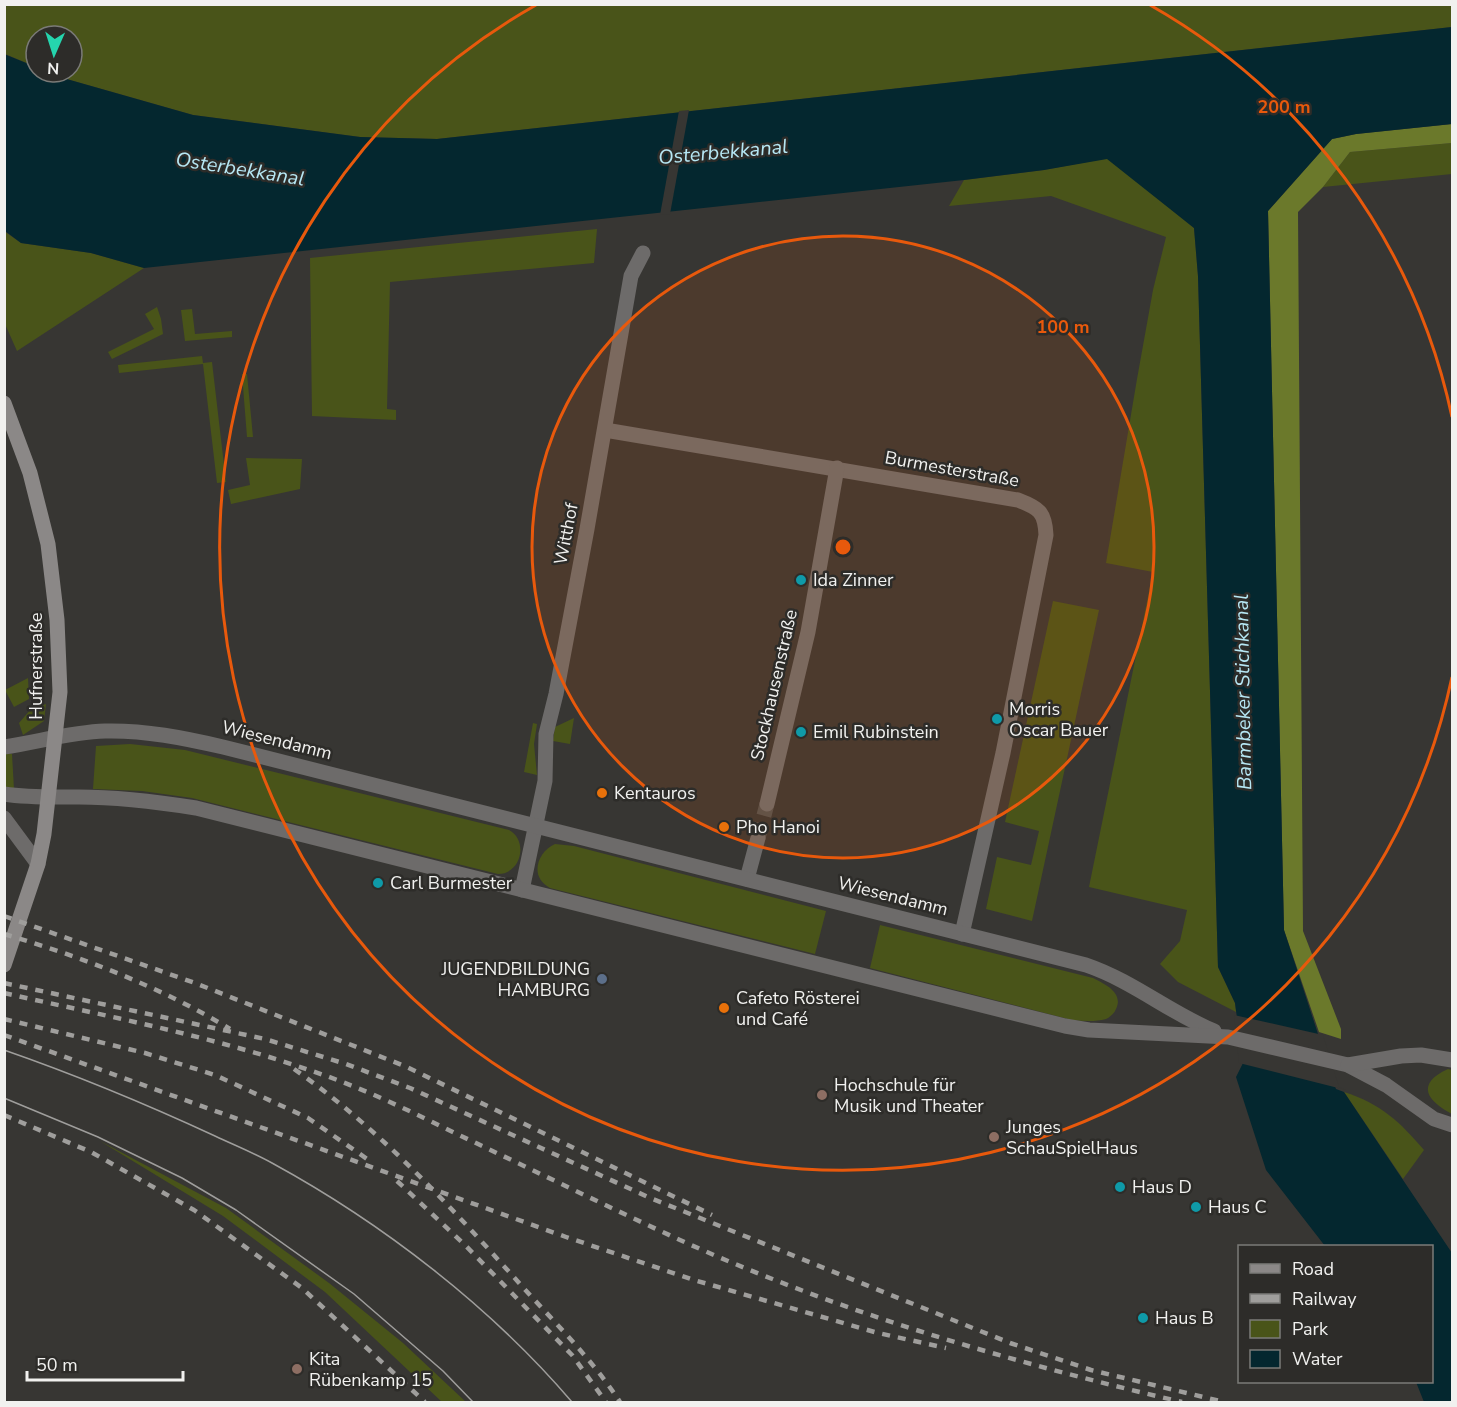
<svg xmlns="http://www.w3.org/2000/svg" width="1457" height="1407" viewBox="0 0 1457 1407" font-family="'Nunito Sans',sans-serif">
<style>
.green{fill:#495419}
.forest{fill:#6b792b}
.water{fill:#04272f}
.pier{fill:#373633}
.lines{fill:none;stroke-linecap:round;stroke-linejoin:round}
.minor-tunnel{stroke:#53524f;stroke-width:15;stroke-dasharray:15 8;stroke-linecap:butt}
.minor{stroke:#6d6b6a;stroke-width:15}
.tertiary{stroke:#6d6b6a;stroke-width:15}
.secondary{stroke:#8b8887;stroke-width:15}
.tram{stroke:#9f9e9c;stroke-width:1.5}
.rail{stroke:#9f9e9c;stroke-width:4.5;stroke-dasharray:8 8;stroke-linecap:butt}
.ring{fill:none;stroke:#e8590c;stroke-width:3}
.culture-dot{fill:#0f9aa8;stroke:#2d2c29;stroke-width:2}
.food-dot{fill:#e8710a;stroke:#2d2c29;stroke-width:2}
.service-dot{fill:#5c6f8a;stroke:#2d2c29;stroke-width:2}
.education-dot{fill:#8d6e63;stroke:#2d2c29;stroke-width:2}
.labels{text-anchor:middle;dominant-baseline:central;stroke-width:5;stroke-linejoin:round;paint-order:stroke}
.street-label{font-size:18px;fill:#f1f1ef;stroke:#2d2c29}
.poi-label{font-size:18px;fill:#f1f1ef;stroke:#2d2c29;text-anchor:start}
.water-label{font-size:20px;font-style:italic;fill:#b6e7f4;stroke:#2d2c29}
.centre{fill:#e8590c;stroke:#2d2c29;stroke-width:3}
.ring-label{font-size:18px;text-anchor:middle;font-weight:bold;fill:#e8590c;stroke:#2d2c29;stroke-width:5;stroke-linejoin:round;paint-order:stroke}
</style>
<rect width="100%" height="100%" fill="#373633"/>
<g class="green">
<polygon points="1452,4 1452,27 437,139 360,137 193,115 63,78 48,72 72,72 72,36 36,36 36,67 5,54 4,5"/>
<polygon points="1452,143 1452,174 1323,187 1350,152"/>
<polygon points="1108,158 1194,228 1198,276 1218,967 1235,1003 1236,1012 1178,982 1160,964 1180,941 1187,910 1089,887 1153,572 1106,563 1137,379 1153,290 1166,237 1051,196 949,206 964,180 1044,170"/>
<polygon points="597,229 594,263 390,282 387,409 396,410 396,420 312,416 310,258"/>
<polygon points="4,231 21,243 91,253 144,268 17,351 5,324"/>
<polygon points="157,307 161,319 163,334 112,359 108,352 154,329 145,314"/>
<polygon points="192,309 195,334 232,331 232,337 185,341 181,310"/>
<polygon points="202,356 203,363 212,362 226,482 217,483 203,364 119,373 118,365"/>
<polygon points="242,374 247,374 253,437 247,437"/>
<polygon points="246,458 302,459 300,489 231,504 228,490 250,485"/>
<polygon points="1053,601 1099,610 1032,921 986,909 997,857 1031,865 1039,831 1005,822"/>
<polygon points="28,678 29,699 14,707 5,690"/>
<polygon points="46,704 44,721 23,735 19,723 31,709"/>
<polygon points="574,718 570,744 553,741 555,727"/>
<polygon points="533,723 537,724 534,744 537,775 524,772"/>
<path d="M130 744 185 750 509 830C529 841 521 874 498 874L192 798 142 791 93 789 96 746Z"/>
<polygon points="4,754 12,754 14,789 5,787"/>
<path d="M555 844 574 846 826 911 815 954 550 888C529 877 537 852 555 844Z"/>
<path d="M880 925 1093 978C1105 984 1124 993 1116 1009 1114 1014 1110 1017 1106 1019 1095 1022 1083 1021 1072 1020L870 968Z"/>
<path d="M1448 1069 1452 1070V1114C1427 1101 1415 1084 1448 1069Z"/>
<path d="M1344 1092C1381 1104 1399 1121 1424 1150L1403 1179Z"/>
<polygon points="100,1141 226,1208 329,1283 403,1343 466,1402 442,1402 325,1292 223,1216"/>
</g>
<polygon class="forest" points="1452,124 1452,143 1350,152 1323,187 1298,212 1303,931 1341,1029 1341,1039 1319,1032 1284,930 1268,211 1332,139 1356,134"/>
<polygon class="water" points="1452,27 1452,124 1356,134 1332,139 1268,211 1284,930 1336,1089 1344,1092 1452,1253 1452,1402 1424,1402 1416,1382 1432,1382 1432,1246 1325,1246 1266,1170 1236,1077 1243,1063 1235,1003 1218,967 1198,276 1194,228 1107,159 1044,170 964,180 144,268 91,253 21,243 5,231 4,54 36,67 36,72 48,72 63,78 193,115 360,137 437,139"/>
<g class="pier">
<polygon points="689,110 670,214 660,215 679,111"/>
<polygon points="1234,1015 1323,1035 1339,1087 1346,1090 1239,1063"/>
</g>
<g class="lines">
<polyline class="minor-tunnel" points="758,838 767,804"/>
<g class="minor">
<path d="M605 430 1018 500C1039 508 1045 512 1046 535L1003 753 962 934"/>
<polyline points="767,804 808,632 837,468"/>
<polyline points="747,879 758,838"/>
<polyline points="522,890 545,781 546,734 556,694 587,529 631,276 643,253"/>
</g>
<g class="tertiary">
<path d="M4 747C38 742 71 732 105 731 145 730 184 738 223 747L1086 965C1133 981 1170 1013 1214 1031"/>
<path d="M4 794C30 798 54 797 79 797 118 797 158 802 196 808L1065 1026 1089 1030 1228 1037 1348 1065 1386 1085 1434 1119 1452 1125"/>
<polyline points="4,818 38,864"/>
<polyline points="1348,1065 1401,1056 1421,1055 1452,1060"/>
</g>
<polyline class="secondary" points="4,403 30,473 48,544 57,620 60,692 44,834 38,864 4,965"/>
<g class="tram">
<path d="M4 1050C76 1075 146 1104 215 1136 234 1145 254 1153 272 1163 382 1223 491 1307 572 1402"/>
<polyline points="4,1098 98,1137 182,1178 236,1210 354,1294 443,1371 473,1402"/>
</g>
<g class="rail">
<polyline points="4,916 195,983 407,1067 712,1215"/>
<path d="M4 934C82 957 161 987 230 1029"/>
<polyline points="4,983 265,1039 346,1064 410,1088 648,1197 1010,1343 1091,1370 1224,1402"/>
<path d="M4 993C106 1016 211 1036 309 1070 361 1087 410 1111 459 1135 533 1170 606 1206 680 1240 841 1313 1010 1362 1182 1402"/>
<polyline points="4,1019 145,1053 215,1075 308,1118 370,1161"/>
<polyline points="4,1035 566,1237 694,1280 878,1333 946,1348"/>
<path d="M294 1069C380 1129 450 1206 520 1284 554 1322 592 1359 620 1402"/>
<polyline points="4,1115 91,1152 194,1210 302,1288 425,1402"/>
<polyline points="397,1181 465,1245 572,1355 606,1402"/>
</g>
</g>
<circle cx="843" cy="547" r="311" fill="#e8590c" fill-opacity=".12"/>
<g class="ring">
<circle cx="843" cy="547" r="311"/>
<path d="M1452 677A623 623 0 1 1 536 5M1150 5A623 623 0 0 1 1452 417"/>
</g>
<g class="culture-dot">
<circle cx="801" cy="580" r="6"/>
<circle cx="997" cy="719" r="6"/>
<circle cx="801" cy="732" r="6"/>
<circle cx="378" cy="883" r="6"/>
<circle cx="1120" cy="1187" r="6"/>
<circle cx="1196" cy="1207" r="6"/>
<circle cx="1143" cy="1318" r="6"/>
</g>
<g class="food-dot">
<circle cx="602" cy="793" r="6"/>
<circle cx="724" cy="827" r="6"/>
<circle cx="724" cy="1008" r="6"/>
</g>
<circle class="service-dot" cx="602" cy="979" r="6"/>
<g class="education-dot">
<circle cx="822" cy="1095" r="6"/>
<circle cx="994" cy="1137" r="6"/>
<circle cx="297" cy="1369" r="6"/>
</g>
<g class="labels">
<g class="street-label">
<text transform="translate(952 469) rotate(10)">Burmesterstraße</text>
<text transform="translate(566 534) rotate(-79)">Witthof</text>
<text transform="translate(36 666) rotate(-90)">Hufnerstraße</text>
<text transform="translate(774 685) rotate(-77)">Stockhausenstraße</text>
<text transform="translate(277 740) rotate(14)">Wiesendamm</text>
<text transform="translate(893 896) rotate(14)">Wiesendamm</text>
</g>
<g class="poi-label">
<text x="813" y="580">Ida Zinner</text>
<text x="1009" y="709">Morris<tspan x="1009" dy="21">Oscar Bauer</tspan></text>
<text x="813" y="732">Emil Rubinstein</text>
<text x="614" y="793">Kentauros</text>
<text x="736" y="827">Pho Hanoi</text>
<text x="390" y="883">Carl Burmester</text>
<text x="590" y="969" text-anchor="end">JUGENDBILDUNG<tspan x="590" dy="21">HAMBURG</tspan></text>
<text x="736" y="998">Cafeto Rösterei<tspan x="736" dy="21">und Café</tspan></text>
<text x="834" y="1085">Hochschule für<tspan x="834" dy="21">Musik und Theater</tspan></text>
<text x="1006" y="1127">Junges<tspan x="1006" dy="21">SchauSpielHaus</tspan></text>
<text x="1132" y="1187">Haus D</text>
<text x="1208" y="1207">Haus C</text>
<text x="1155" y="1318">Haus B</text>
<text x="309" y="1359">Kita<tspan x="309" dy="21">Rübenkamp 15</tspan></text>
</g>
<g class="water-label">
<text transform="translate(723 152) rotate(-5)">Osterbekkanal</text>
<text transform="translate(240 169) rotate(9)">Osterbekkanal</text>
<text transform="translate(1243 692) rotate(-91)">Barmbeker Stichkanal</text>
</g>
</g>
<circle cx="843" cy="547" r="9" class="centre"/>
<g class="ring-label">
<text x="1284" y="113">200 m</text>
<text x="1063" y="333">100 m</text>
</g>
<rect width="1457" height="1407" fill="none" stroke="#f1f1ef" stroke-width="12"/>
<rect x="1238" y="1245" width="195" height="138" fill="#2d2c29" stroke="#7b7b78" stroke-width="1.5"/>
<rect x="1250" y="1264" width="30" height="9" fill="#8b8887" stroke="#7b7b78" stroke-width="1.5"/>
<text x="1292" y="1275" font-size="18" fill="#f1f1ef">Road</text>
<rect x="1250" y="1294" width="30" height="9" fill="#9f9e9c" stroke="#7b7b78" stroke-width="1.5"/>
<text x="1292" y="1305" font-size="18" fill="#f1f1ef">Railway</text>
<rect x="1250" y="1320" width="30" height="18" fill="#495419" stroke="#7b7b78" stroke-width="1.5"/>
<text x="1292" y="1335" font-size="18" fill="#f1f1ef">Park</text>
<rect x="1250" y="1350" width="30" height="18" fill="#04272f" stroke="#7b7b78" stroke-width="1.5"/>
<text x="1292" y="1365" font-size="18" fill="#f1f1ef">Water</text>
<g transform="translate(54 54) rotate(183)"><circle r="28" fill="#2d2c29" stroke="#7b7b78" stroke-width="1.5"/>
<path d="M0-4.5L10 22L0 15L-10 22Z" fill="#25d5ae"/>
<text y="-9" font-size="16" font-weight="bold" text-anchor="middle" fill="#f1f1ef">N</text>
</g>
<path d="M27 1371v9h156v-9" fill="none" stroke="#f1f1ef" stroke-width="3"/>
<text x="36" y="1371" font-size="18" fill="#f1f1ef" stroke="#2d2c29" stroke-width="4.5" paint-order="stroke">50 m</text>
</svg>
